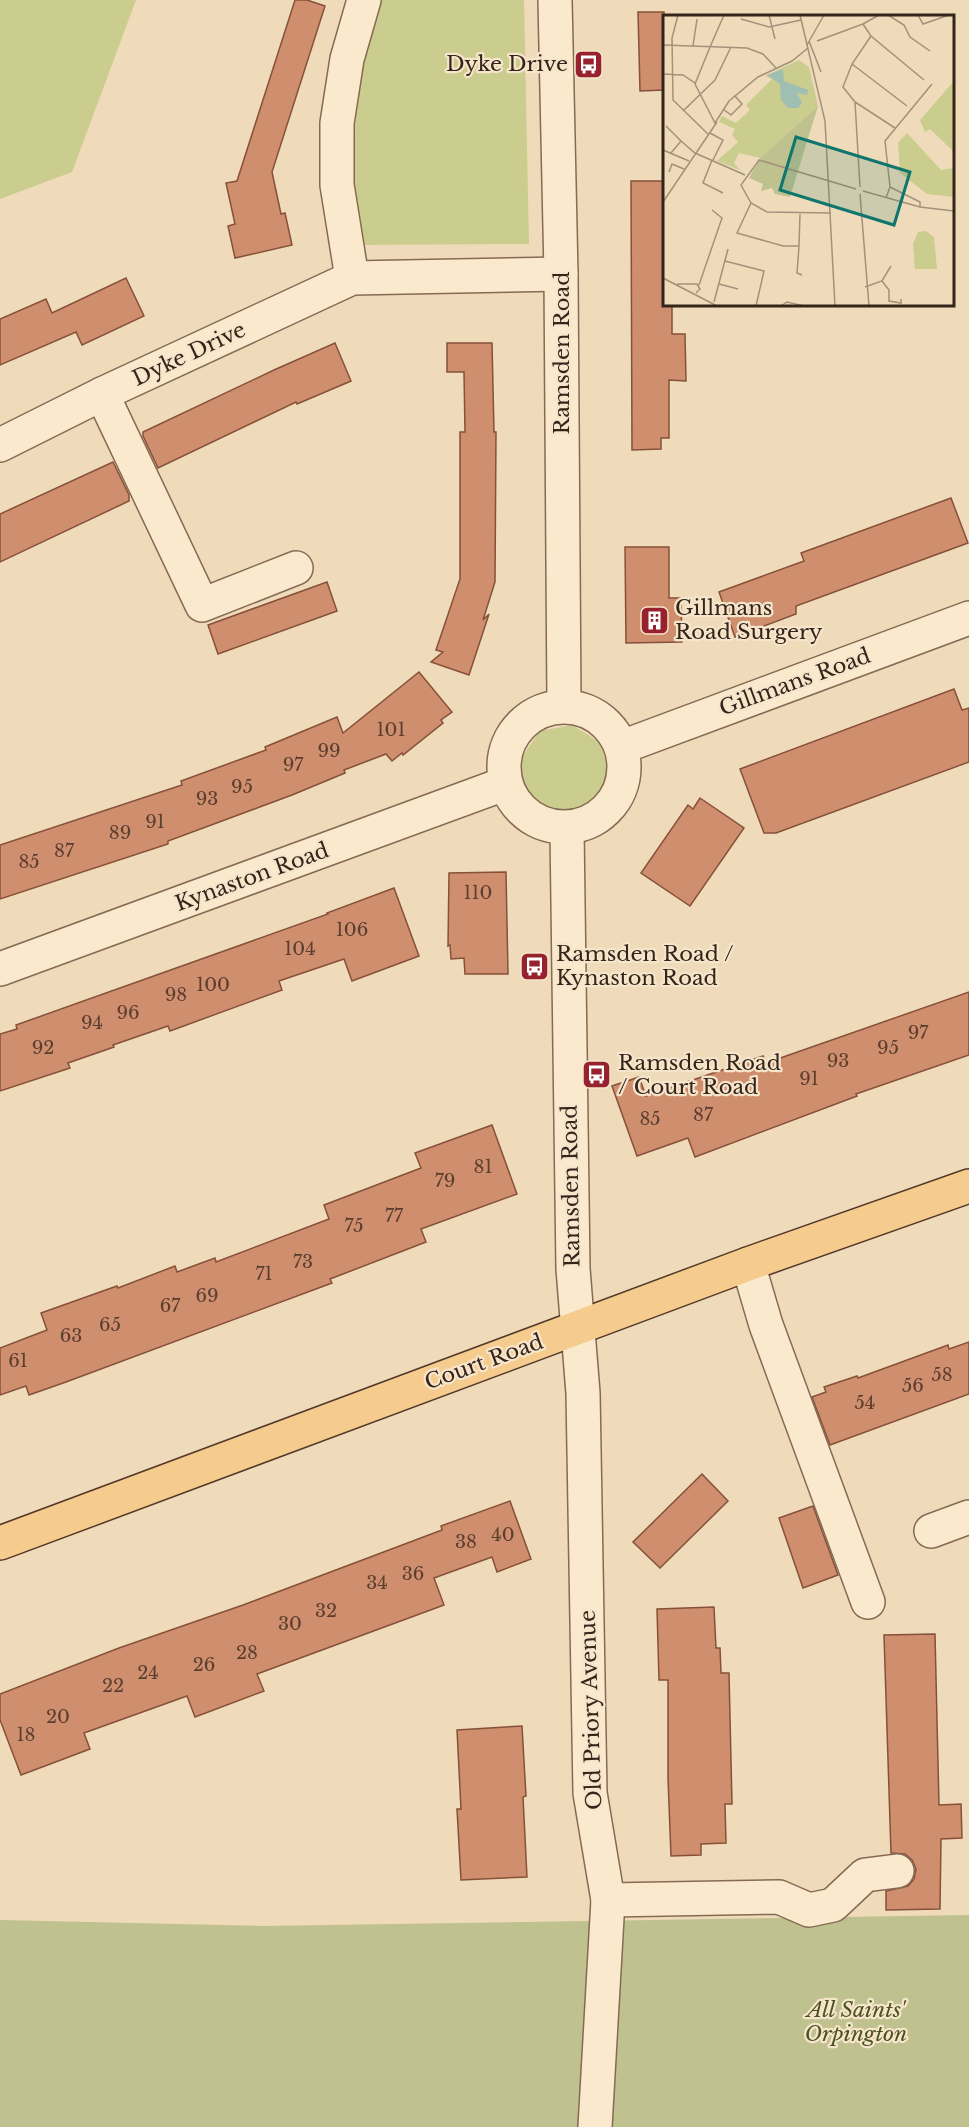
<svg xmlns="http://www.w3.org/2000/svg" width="969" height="2127" viewBox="0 0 969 2127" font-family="'Libre Baskerville',serif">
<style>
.green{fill:#cbcd8e}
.cemetery{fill:#bfc18f}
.building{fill:#cf8e6e;stroke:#865139;stroke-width:1.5}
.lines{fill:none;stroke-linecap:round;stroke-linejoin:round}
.minor-casing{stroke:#866a54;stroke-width:36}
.major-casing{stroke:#533929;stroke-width:36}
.minor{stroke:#fae9cd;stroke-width:33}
.major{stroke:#f6cc8e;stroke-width:33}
.labels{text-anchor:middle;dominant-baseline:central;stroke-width:4.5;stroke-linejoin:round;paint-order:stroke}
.number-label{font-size:18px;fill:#5b3e2f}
.poi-label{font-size:21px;fill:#34241a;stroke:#f6e5ca;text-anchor:start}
.street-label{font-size:21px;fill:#34241a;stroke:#f6e5ca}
.park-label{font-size:21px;font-style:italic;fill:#4a521f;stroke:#f6e5ca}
.inset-road{fill:none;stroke:#a4917a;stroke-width:1.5}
.view{fill:#0f766e;fill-opacity:0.15;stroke:#0f766e;stroke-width:3}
.inset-edge{fill:none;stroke:#34241a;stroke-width:3}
</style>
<rect width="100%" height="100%" fill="#efdaba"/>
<g class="green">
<polygon points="0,0 136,0 72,172 0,199"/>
<polygon points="380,0 524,0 529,244 353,245 356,84"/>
<polygon points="572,725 601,743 609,775 589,807 556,814 527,794 519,761 540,731"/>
</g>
<polygon class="cemetery" points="969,1915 969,2127 0,2127 0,1920 262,1926"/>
<g class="building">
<polygon points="295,0 307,0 325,6 272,172 281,214 285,213 292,245 235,258 228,226 235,224 226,183 237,181"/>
<polygon points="638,12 664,12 664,90 640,91"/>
<polygon points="631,181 664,181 664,304 672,304 672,334 685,334 686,381 669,380 669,438 661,438 661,449 632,450"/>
<polygon points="126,278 144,316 82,345 76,332 0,365 0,319 46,299 52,313"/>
<polygon points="335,343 351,381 297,404 296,402 158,468 143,436 143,432 274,370"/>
<polygon points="447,343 492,343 494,432 496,432 495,582 483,620 489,614 469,675 431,662 443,652 436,650 460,579 460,432 465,432 464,372 447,372"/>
<polygon points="113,462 129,495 129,501 0,562 0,514"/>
<polygon points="951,498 968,543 796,606 796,614 735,637 719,592 804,561 801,553"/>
<polygon points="625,547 669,547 669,598 681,598 682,642 626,643"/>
<polygon points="327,582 337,611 218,654 208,625"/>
<polygon points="419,672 452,712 441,720 443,723 403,755 402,753 392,761 386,754 344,770 345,773 292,795 168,841 168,844 0,899 0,845 182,785 181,781 266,750 265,747 337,717 343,733"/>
<polygon points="954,689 962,710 969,708 969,762 776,833 764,833 740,769"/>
<polygon points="700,798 744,828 690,906 641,873 688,805 693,809"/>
<polygon points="506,872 508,974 465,974 464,958 451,959 450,945 448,946 449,873"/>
<polygon points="394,888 419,956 352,981 344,959 279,981 282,990 170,1031 168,1026 113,1045 114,1047 68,1063 70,1068 0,1091 0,1034 17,1029 16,1025 328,914 327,913"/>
<polygon points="969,992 969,1055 856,1094 857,1096 695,1157 688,1138 637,1156 612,1086 639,1077 646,1096 763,1056 766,1063"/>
<polygon points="492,1125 517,1194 421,1229 426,1242 330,1279 332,1283 66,1382 29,1395 26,1386 0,1395 0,1348 47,1330 41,1313 117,1286 118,1288 175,1266 177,1272 215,1258 216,1262 329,1219 324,1205 421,1168 415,1153"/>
<polygon points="969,1342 969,1394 830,1445 812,1397 826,1392 824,1387 857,1376 858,1378 948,1345 949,1349"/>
<polygon points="702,1474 728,1501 660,1568 633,1542"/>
<polygon points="510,1501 531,1559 497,1572 492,1557 434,1578 444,1605 257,1674 264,1691 195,1717 187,1696 84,1733 90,1749 21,1775 0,1720 0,1694 119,1648 243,1605 442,1530 441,1526"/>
<polygon points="813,1506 838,1575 803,1588 779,1518"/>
<polygon points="714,1607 716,1648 720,1648 721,1673 729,1673 732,1804 725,1804 726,1843 701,1844 701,1855 671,1856 668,1778 668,1680 659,1680 657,1609"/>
<polygon points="935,1634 939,1805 961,1804 962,1838 941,1839 940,1909 886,1910 886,1891 908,1886 914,1879 916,1869 912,1860 905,1854 891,1853 884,1635"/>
<polygon points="522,1726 526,1796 523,1797 527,1877 461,1880 457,1809 461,1809 457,1730"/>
</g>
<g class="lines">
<defs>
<g id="minor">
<polyline points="555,0 561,274 564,706"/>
<polyline points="352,278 337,185 337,123 347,59 364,0"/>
<polyline points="102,394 202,605 296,568"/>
<polyline points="0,445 102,394 352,278 561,274"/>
<circle cx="564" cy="767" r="60"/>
<polyline points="622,747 969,618"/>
<polyline points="567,830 573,1269 583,1393 590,1793 608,1900 595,2127"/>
<polyline points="0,969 504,784"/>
<polyline points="748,1264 766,1325 868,1602"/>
<polyline points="931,1531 969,1517"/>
<polyline points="608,1900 779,1897 809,1910 833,1905 865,1875 897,1871"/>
</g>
<polyline id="major" points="0,1543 748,1264 969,1186"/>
</defs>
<use href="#minor" class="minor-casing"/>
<use href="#major" class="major-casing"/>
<use href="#minor" class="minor"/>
<use href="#major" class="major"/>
</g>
<defs>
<symbol id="bus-square" viewBox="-11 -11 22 22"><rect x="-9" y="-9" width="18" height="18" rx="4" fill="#97222d" stroke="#f6e5ca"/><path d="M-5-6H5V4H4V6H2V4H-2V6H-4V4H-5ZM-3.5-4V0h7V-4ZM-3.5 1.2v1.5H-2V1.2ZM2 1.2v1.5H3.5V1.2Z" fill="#fff"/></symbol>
<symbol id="building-square" viewBox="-11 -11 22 22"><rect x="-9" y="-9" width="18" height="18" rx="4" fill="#97222d" stroke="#f6e5ca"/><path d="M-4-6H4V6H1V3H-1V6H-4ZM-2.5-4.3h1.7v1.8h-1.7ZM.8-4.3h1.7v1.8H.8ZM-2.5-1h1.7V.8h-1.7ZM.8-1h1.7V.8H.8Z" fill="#fff"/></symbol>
</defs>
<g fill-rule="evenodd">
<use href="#bus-square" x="572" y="48" width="33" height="33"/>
<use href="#building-square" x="638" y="604" width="33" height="33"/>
<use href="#bus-square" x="518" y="950" width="33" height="33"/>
<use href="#bus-square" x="580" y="1058" width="33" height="33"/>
</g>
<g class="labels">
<g class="number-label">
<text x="391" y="730">101</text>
<text x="329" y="751">99</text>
<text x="293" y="765">97</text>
<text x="242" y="787">95</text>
<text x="207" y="799">93</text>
<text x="155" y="822">91</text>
<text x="120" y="833">89</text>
<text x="64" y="851">87</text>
<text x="29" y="862">85</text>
<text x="478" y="893">110</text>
<text x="352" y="930">106</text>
<text x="300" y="949">104</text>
<text x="213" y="985">100</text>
<text x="176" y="995">98</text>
<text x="128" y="1013">96</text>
<text x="92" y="1023">94</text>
<text x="918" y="1033">97</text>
<text x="43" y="1048">92</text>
<text x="888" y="1048">95</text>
<text x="838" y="1061">93</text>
<text x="809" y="1079">91</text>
<text x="703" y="1115">87</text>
<text x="650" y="1119">85</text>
<text x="483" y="1167">81</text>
<text x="445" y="1181">79</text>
<text x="394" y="1216">77</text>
<text x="354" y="1226">75</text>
<text x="303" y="1262">73</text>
<text x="264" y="1274">71</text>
<text x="207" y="1296">69</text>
<text x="170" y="1306">67</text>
<text x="110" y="1325">65</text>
<text x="71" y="1336">63</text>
<text x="18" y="1361">61</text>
<text x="942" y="1375">58</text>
<text x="913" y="1386">56</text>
<text x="865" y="1403">54</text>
<text x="503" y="1535">40</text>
<text x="466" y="1542">38</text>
<text x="413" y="1574">36</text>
<text x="377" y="1583">34</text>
<text x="326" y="1611">32</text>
<text x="290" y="1624">30</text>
<text x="247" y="1653">28</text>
<text x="204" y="1665">26</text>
<text x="148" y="1673">24</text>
<text x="113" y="1686">22</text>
<text x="58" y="1717">20</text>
<text x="26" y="1735">18</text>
</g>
<g class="poi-label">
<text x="568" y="64" text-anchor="end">Dyke Drive</text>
<text x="675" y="608">Gillmans<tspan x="675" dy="24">Road Surgery</tspan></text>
<text x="556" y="954">Ramsden Road /<tspan x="556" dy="24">Kynaston Road</tspan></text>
<text x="618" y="1063">Ramsden Road<tspan x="618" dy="24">/ Court Road</tspan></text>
</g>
<g class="street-label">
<text transform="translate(562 353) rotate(-90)">Ramsden Road</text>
<text transform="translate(189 354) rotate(-25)">Dyke Drive</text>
<text transform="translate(795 682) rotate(-20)">Gillmans Road</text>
<text transform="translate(252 877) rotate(-20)">Kynaston Road</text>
<text transform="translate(571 1186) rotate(-91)">Ramsden Road</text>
<text transform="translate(484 1362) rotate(-20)">Court Road</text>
<text transform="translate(591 1710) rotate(-92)">Old Priory Avenue</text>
</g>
<g class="park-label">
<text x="856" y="2010">All Saints'<tspan x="856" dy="24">Orpington</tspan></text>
</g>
</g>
<g transform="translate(663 15)">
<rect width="291" height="291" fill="#efdaba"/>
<path d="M136 45 146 52 155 91 97 143 76 138 71 148 77 155 54 146 75 127 69 120 72 114 56 107 59 101 73 108 87 95 83 90 109 64 102 61ZM291 66V137L267 114 262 117 257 105ZM244 118 278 155 291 153V182L264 179 237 158 235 128ZM263 216 271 222 274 254H252L250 229 255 217Z" fill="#cbcd8e"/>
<path d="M155 91 127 182 112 179 109 173 98 176 100 169 86 163 97 143Z" fill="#bfc18f"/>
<path d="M120 54 121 66 145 75 144 80 134 78 139 88 135 93H125L118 85 117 69 104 60Z" fill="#9fbfb3"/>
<path class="inset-road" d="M15 0 9 23 10 85 46 120M106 0 112 24M137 0 162 106 172 291M225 0 241 10 247 22 267 36M255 0 260 9 286 0M78 4 106 12 138 5M200 9 208 21 261 65M200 9 216 0M146 26 158 57M154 26 200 9M0 30 84 33 100 39 113 53M144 30 161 0M30 31 34 4M47 32 61 0M47 32 32 69 52 108 66 86 95 62 129 46 145 33M189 49 244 91M0 59 20 60 32 68M192 87 232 113M60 94 68 100 79 89 72 81M20 96 52 65 68 32M3 111 18 126M47 118 60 125 50 145M0 135 26 146M8 138 18 126 32 138 82 160M49 145 40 168 60 178M6 157 9 149 21 154M197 172 192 87 180 72 189 49 208 21M227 172 257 187V192M200 176 257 192 291 196M197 179 206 291M223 183 227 172 222 126 269 69M0 187 54 107M88 188 74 218 120 231H136L137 199M168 198 104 197 88 188 78 170 96 145 193 174M136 231 134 258 139 260M62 246 101 256 93 291M0 263 54 291M219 266 226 275V286L238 288V284M14 269H34L37 274 33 278M56 269 75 274M36 270 59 203 49 195M202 272 219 266 228 251M51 287 65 234M118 291 124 287 141 291"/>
<path class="view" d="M133 122 247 157 231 210 117 175Z"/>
<rect width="291" height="291" class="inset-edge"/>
</g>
</svg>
